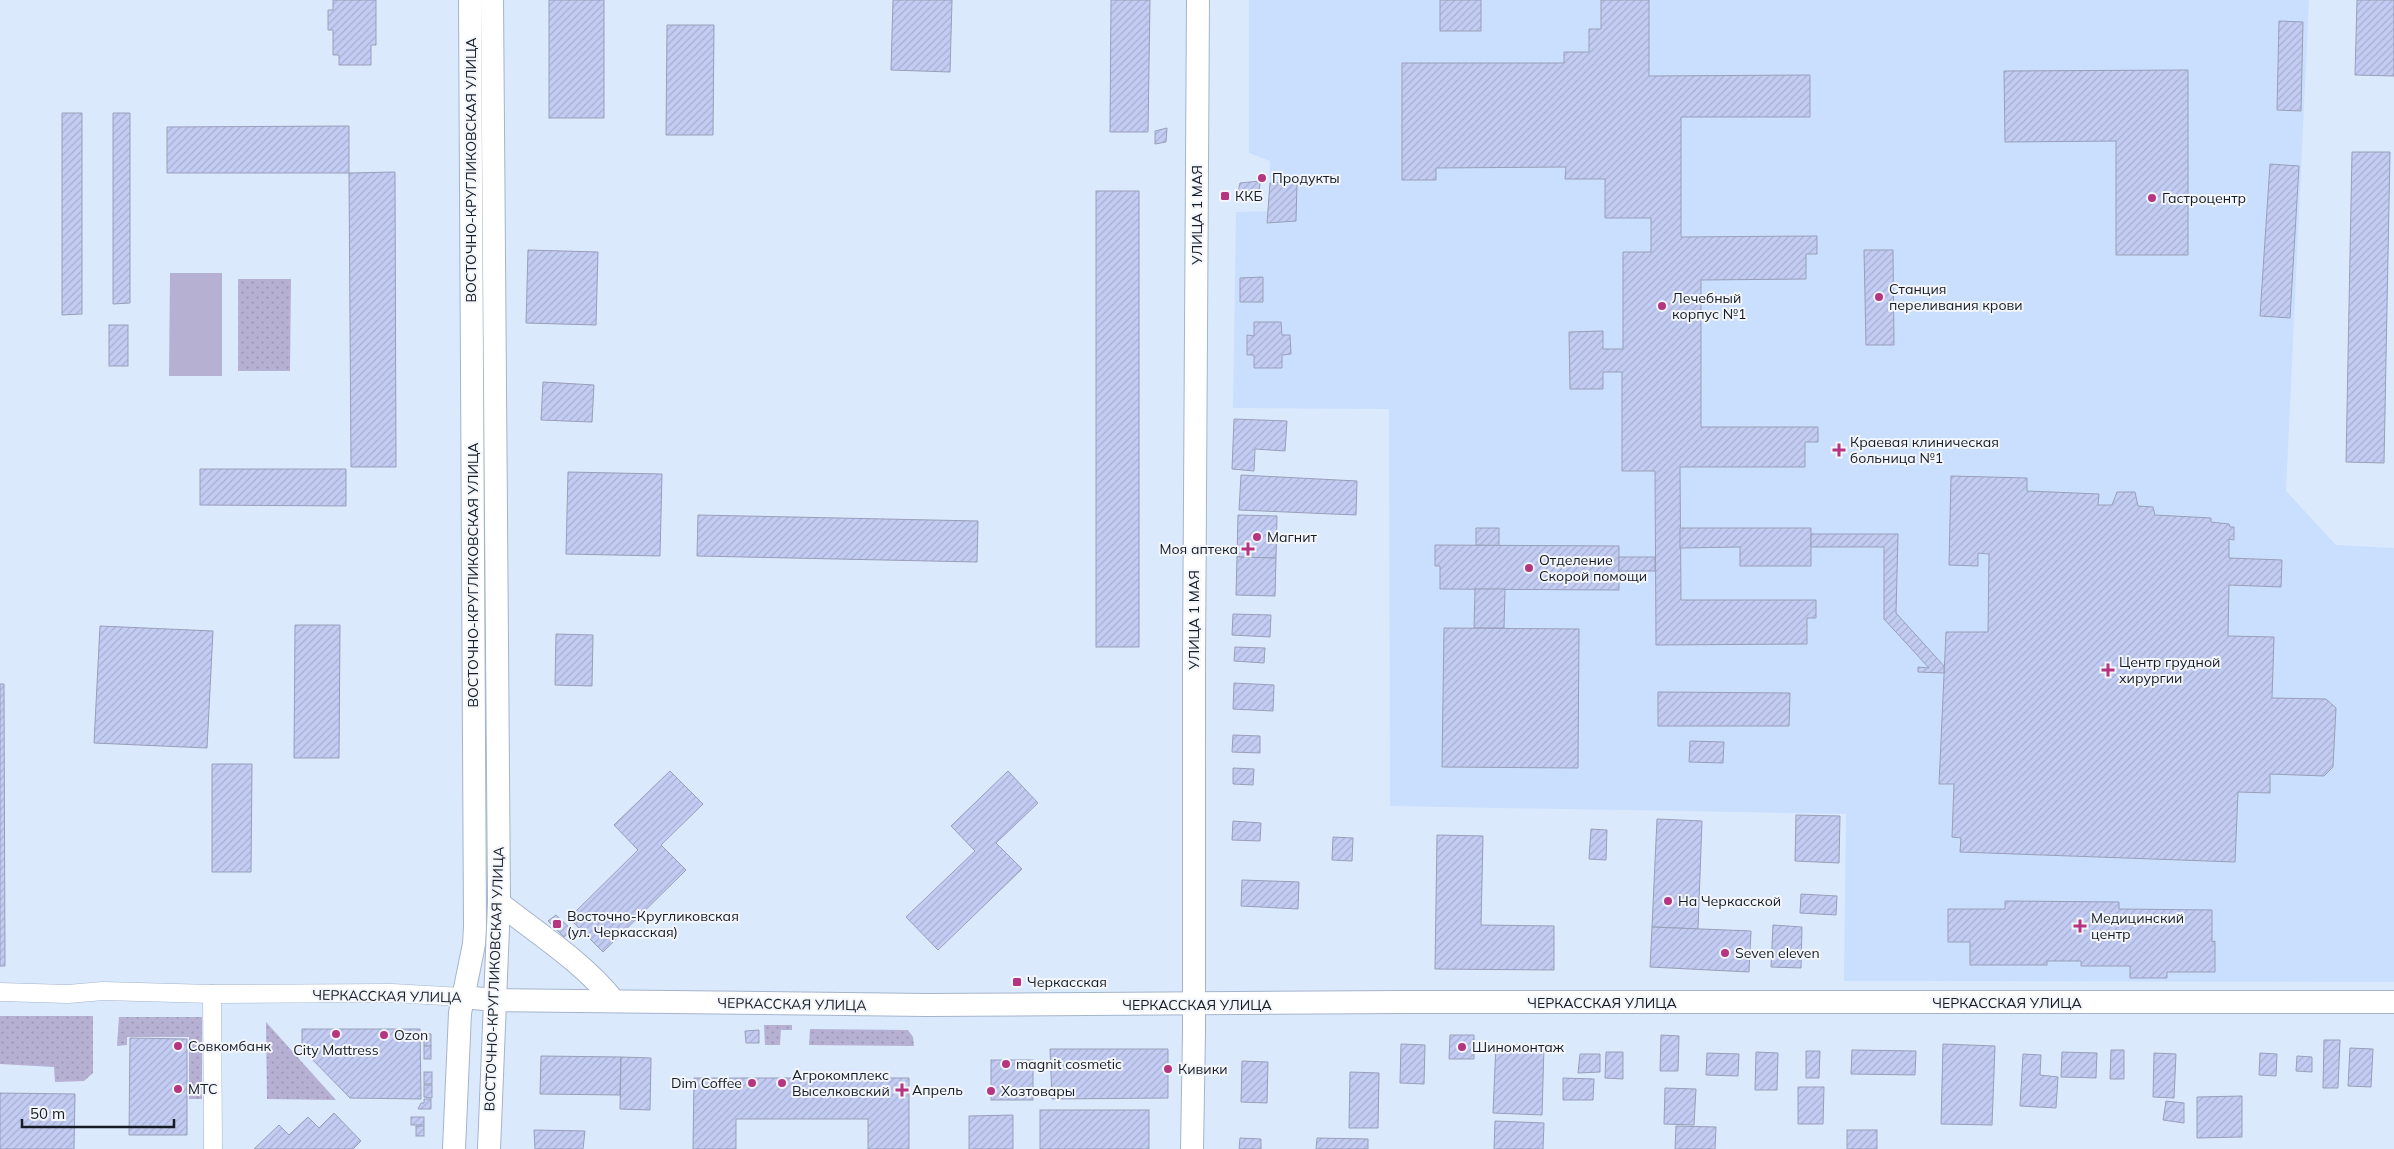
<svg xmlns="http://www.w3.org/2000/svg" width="2394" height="1149" viewBox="0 0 2394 1149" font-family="Mulish,sans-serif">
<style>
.built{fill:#c9dffd}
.grass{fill:url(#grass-dots)}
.pitch{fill:#b6b0d3}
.building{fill:url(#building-hatch);stroke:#999fb9}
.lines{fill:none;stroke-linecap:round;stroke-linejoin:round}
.minor-casing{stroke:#a4b4cc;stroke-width:19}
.tertiary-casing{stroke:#a4b4cc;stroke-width:24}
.minor{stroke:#fff;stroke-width:18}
.tertiary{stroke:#fff;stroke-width:22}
.poi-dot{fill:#b53581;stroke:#f2f5fa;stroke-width:2}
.labels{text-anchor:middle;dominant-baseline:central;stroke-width:4;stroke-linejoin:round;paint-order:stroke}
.street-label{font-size:14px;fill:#161c25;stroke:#f2f5fa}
.poi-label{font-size:14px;fill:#161c25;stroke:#f2f5fa;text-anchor:start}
</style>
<defs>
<pattern id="grass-dots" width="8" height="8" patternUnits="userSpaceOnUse" patternTransform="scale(1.25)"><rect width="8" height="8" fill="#b6b0d3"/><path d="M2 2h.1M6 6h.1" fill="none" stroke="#9c97b5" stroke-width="1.8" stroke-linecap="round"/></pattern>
<pattern id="building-hatch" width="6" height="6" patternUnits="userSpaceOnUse" patternTransform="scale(1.25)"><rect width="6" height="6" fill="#c3ccf3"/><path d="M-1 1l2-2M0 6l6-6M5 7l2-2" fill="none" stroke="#a7afd0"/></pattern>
</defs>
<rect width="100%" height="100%" fill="#dbe9fd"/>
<polygon class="built" points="1249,0 2309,0 2286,491 2336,545 2394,548 2394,982 1844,981 1846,814 1390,806 1389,409 1233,408 1236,212 1269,211 1270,161 1249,153"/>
<g class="grass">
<polygon points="238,279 291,279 290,371 238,371"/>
<polygon points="0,1016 93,1016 93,1073 84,1081 55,1082 54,1067 0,1064"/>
<polygon points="119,1017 202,1017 202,1099 189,1099 189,1037 127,1037 127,1045 117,1046"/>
<polygon points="266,1022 336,1100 267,1099"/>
<polygon points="764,1025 792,1025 792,1030 781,1030 780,1045 765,1045"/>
<polygon points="810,1029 908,1030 913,1037 914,1046 809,1045"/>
</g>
<polygon class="pitch" points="170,273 222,273 222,376 169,376"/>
<g class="building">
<polygon points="333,0 376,0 376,45 371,45 371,65 339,65 339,55 333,55 333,30 328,30 328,10 333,10"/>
<rect x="549" y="0" width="55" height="118"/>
<polygon points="893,0 952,0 950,72 891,70"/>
<polygon points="1111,0 1150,0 1148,132 1110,132"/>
<rect x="1440" y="0" width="41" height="31"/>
<polygon points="1601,0 1649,0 1649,76 1810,75 1810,117 1681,117 1681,237 1817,236 1817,254 1806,254 1806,279 1701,280 1701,427 1818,427 1818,442 1805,442 1805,467 1680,467 1681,600 1816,600 1816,618 1807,618 1807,644 1656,645 1655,471 1622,471 1622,372 1603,372 1603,389 1570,389 1569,332 1603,331 1603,349 1623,349 1623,252 1651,252 1651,218 1605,218 1605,179 1565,179 1566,167 1436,168 1436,180 1402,180 1402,63 1564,63 1564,52 1589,52 1589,29 1601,29"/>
<polygon points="2357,0 2394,0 2394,76 2355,75"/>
<polygon points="2279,21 2303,22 2301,111 2277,110"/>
<polygon points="667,25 714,25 713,135 666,135"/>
<polygon points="2188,70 2188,255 2116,255 2116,141 2005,142 2004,71"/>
<polygon points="62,113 82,113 82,314 62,315"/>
<polygon points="113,113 130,113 130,303 113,304"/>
<polygon points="349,126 349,173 167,173 167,127"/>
<polygon points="1167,128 1166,142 1155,144 1155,131"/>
<polygon points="2352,152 2390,152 2384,463 2346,462"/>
<polygon points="2270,164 2299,166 2290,318 2260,316"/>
<polygon points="395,172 396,467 351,467 349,173"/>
<polygon points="1260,181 1259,197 1238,192 1240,183"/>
<polygon points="1297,182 1296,221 1267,223 1270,183"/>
<rect x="1096" y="191" width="43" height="456"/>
<polygon points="528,250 598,252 596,325 526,323"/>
<polygon points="1864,250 1893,250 1894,345 1866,345"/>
<polygon points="1263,277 1263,302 1240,302 1240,278"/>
<polygon points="1254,322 1281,322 1282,335 1290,335 1291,354 1282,355 1282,368 1254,368 1254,355 1247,355 1247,335 1254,336"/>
<rect x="109" y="325" width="19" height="41"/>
<polygon points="543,382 594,385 592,422 541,420"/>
<polygon points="1234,419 1287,421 1285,451 1255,449 1254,471 1232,469"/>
<polygon points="200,469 346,469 346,506 200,505"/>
<polygon points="568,472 662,474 660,556 566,554"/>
<polygon points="1241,475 1357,481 1356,515 1239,510"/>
<polygon points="1951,476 2027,478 2027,491 2099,494 2098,505 2112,505 2117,492 2135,492 2138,506 2153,507 2155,515 2211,518 2211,522 2229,524 2230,527 2234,527 2234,540 2229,539 2229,558 2282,560 2281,587 2229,585 2228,636 2274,637 2272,698 2326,699 2336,708 2333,767 2324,776 2270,774 2270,793 2238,792 2235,862 1960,852 1961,838 1952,837 1954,784 1939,784 1946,632 1988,632 1989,554 1978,553 1978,566 1949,565"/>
<polygon points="698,515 978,521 977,562 697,556"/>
<polygon points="1238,515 1277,516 1276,558 1237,557"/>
<polygon points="1476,528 1499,528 1499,546 1476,545"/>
<polygon points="1680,528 1811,528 1811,566 1740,566 1740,547 1680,548"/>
<polygon points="1811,534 1898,534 1896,613 1944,666 1944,673 1918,672 1918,667 1929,668 1884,619 1884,547 1811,547"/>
<polygon points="1435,545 1619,546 1619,590 1440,589 1440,566 1435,566"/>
<polygon points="1237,557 1276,558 1275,596 1236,595"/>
<rect x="1619" y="557" width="36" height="14"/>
<polygon points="1475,589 1505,589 1504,628 1474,628"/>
<polygon points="1233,614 1271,615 1270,637 1232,635"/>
<polygon points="295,625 340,625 339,758 294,758"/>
<polygon points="100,626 213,631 207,748 94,743"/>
<polygon points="1444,628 1579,629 1578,768 1442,767"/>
<polygon points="556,634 593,635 592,686 555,685"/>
<polygon points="1235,647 1265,648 1264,663 1234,661"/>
<polygon points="1234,683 1274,685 1273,711 1233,709"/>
<polygon points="0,684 4,684 5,966 0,966"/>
<polygon points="1658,692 1790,693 1789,726 1658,726"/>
<polygon points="1233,735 1260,736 1260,753 1232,752"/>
<polygon points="1690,741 1724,742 1723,763 1689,762"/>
<polygon points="212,764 252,764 251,872 212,872"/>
<polygon points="1233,768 1254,769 1253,785 1233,784"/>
<polygon points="670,771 703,804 661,845 686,870 603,952 569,918 638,850 614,825"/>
<polygon points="1008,771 1038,803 996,843 1022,869 938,950 906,917 975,851 951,826"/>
<polygon points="1796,815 1840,816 1839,863 1795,861"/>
<polygon points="1657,819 1702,821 1698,929 1652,927"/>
<polygon points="1233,821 1261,823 1260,841 1232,840"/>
<polygon points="1591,829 1607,830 1606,860 1589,859"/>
<polygon points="1437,835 1483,836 1481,925 1554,926 1554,970 1435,969"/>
<polygon points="1333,837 1353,838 1352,861 1332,860"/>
<polygon points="1242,880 1299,882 1298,909 1241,906"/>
<polygon points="1801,894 1837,896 1836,915 1800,913"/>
<polygon points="2005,901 2119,902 2119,909 2212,910 2212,942 2215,941 2215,972 2167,972 2167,978 2130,978 2130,966 2081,966 2081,961 2047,961 2047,965 1970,965 1970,942 1948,942 1948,909 2005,909"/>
<polygon points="556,915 572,930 564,937 548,921"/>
<polygon points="1773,925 1802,927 1801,968 1771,967"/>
<polygon points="1652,927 1751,931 1749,972 1650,967"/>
<polygon points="302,1029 420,1029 421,1099 350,1098 308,1055 302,1055"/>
<polygon points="759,1030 759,1043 746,1043 745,1031"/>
<polygon points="424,1033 431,1034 431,1046 424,1046"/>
<polygon points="1450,1035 1474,1035 1474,1059 1449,1059"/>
<polygon points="1661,1035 1679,1036 1678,1071 1660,1071"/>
<polygon points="130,1038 187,1039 187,1135 129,1135"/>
<polygon points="2324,1040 2340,1040 2338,1088 2323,1088"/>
<polygon points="1401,1044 1425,1045 1424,1084 1400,1083"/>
<polygon points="1496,1044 1544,1046 1542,1115 1493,1113"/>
<polygon points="1943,1044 1995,1046 1992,1125 1941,1124"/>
<rect x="424" y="1046" width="7" height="13"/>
<polygon points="2350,1048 2373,1049 2371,1087 2348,1086"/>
<polygon points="1050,1049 1168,1049 1168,1098 1052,1099"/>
<polygon points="1852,1050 1916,1051 1915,1075 1851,1074"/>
<polygon points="2111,1050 2124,1050 2124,1079 2110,1079"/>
<polygon points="1806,1051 1820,1051 1819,1078 1806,1078"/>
<polygon points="1606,1052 1623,1052 1623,1079 1605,1078"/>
<polygon points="1756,1052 1778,1053 1777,1090 1755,1090"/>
<polygon points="2062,1052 2097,1053 2096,1078 2061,1077"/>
<polygon points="1707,1053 1739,1054 1738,1076 1706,1075"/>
<polygon points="2154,1053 2176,1054 2174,1098 2153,1097"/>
<polygon points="2260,1053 2277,1054 2276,1076 2259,1075"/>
<polygon points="1580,1054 1600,1054 1600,1072 1578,1073"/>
<polygon points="2023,1054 2041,1055 2040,1075 2058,1077 2056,1108 2020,1106"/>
<polygon points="541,1056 621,1057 620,1095 540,1094"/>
<polygon points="2297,1056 2312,1057 2312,1072 2296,1071"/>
<polygon points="621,1057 651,1058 650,1110 620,1109"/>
<rect x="991" y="1060" width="42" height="40"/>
<polygon points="1242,1061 1268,1062 1267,1103 1241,1102"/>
<rect x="424" y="1072" width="8" height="12"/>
<polygon points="1350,1072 1379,1073 1378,1128 1349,1128"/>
<polygon points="694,1078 909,1078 909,1149 868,1149 868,1119 736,1119 736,1149 693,1149"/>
<polygon points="1563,1078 1594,1079 1593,1100 1563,1100"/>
<polygon points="424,1085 432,1085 432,1098 424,1097"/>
<polygon points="1798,1087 1824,1087 1823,1124 1798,1124"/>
<polygon points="1665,1088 1696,1089 1694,1125 1664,1124"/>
<polygon points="0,1093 75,1094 74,1149 0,1149"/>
<polygon points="2242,1096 2242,1137 2197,1138 2197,1097"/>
<polygon points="424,1099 431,1099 431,1109 418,1109 421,1103 424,1103"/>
<polygon points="2166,1101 2184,1103 2184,1123 2163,1120"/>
<rect x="1040" y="1110" width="109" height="39"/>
<polygon points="334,1113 361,1141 353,1149 254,1149 279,1125 289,1135 308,1117 319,1128"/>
<polygon points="1013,1115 1013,1149 969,1149 969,1116"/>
<rect x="411" y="1117" width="13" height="8"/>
<polygon points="1495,1121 1544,1123 1543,1149 1494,1149"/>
<rect x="416" y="1126" width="8" height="10"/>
<polygon points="1676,1126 1716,1127 1715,1149 1675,1149"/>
<polygon points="534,1130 585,1131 583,1149 535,1149"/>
<rect x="1847" y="1130" width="30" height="19"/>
<polygon points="1240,1138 1261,1139 1261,1149 1239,1149"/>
<polygon points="1317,1138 1368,1139 1368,1149 1316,1149"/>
</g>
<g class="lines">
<defs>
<g id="minor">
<polyline points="0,992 68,994 103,991 212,994 392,993 462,997"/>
<polyline points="212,994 213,1149"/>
</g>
<g id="tertiary">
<path d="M499 903C538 934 583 962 614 1001"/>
<polyline points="462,997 495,1000 927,1005 1403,1002 2394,1002"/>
<polyline points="454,1149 460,1013 474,944 475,927 470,0"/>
<polyline points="489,1149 499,903 492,0"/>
<polyline points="1192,1149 1194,1033 1194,662 1198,0"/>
</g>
</defs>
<use href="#minor" class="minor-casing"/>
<use href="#tertiary" class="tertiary-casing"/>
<use href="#minor" class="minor"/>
<use href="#tertiary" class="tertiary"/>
</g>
<g class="poi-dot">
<circle cx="1262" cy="178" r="5"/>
<rect x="1220" y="191" width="10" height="10" rx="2.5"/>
<circle cx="2152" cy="198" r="5"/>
<circle cx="1879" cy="297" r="5"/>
<circle cx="1662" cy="306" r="5"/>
<path d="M1836.5 442.5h5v5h5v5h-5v5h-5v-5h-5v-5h5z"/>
<circle cx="1257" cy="537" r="5"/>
<path d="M1245.5 541.5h5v5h5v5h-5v5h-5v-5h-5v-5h5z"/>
<circle cx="1529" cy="568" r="5"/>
<path d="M2105.5 662.5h5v5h5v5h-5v5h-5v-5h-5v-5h5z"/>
<circle cx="1668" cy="901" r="5"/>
<rect x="552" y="919" width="10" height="10" rx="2.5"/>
<path d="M2077.5 918.5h5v5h5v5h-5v5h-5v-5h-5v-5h5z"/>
<circle cx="1725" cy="953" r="5"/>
<rect x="1012" y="977" width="10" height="10" rx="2.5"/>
<circle cx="336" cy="1034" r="5"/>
<circle cx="384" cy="1035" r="5"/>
<circle cx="178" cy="1046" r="5"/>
<circle cx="1462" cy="1047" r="5"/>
<circle cx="1006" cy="1064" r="5"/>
<circle cx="1168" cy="1069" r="5"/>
<circle cx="752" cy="1083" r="5"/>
<circle cx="782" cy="1083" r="5"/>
<circle cx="178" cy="1089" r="5"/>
<path d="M899.5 1082.5h5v5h5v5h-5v5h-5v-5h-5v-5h5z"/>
<circle cx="991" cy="1091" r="5"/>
</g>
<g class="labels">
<g class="street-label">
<text transform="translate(471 170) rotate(-90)">ВОСТОЧНО-КРУГЛИКОВСКАЯ УЛИЦА</text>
<text transform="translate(1197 215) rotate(-90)">УЛИЦА 1 МАЯ</text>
<text transform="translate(473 575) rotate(-90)">ВОСТОЧНО-КРУГЛИКОВСКАЯ УЛИЦА</text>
<text transform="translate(1194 620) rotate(-90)">УЛИЦА 1 МАЯ</text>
<text transform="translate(494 979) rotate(-88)">ВОСТОЧНО-КРУГЛИКОВСКАЯ УЛИЦА</text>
<text transform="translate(387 996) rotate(1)">ЧЕРКАССКАЯ УЛИЦА</text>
<text x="1602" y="1003">ЧЕРКАССКАЯ УЛИЦА</text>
<text x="2007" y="1003">ЧЕРКАССКАЯ УЛИЦА</text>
<text transform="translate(792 1004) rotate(1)">ЧЕРКАССКАЯ УЛИЦА</text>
<text x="1197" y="1005">ЧЕРКАССКАЯ УЛИЦА</text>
</g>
<g class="poi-label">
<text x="1272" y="178">Продукты</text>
<text x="1235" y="196">ККБ</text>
<text x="2162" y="198">Гастроцентр</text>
<text x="1889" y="289">Станция<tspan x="1889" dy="16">переливания крови</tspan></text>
<text x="1672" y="298">Лечебный<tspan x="1672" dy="16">корпус №1</tspan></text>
<text x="1850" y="442">Краевая клиническая<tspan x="1850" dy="16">больница №1</tspan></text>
<text x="1267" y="537">Магнит</text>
<text x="1238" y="549" text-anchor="end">Моя аптека</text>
<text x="1539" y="560">Отделение<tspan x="1539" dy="16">Скорой помощи</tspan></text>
<text x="2119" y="662">Центр грудной<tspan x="2119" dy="16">хирургии</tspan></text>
<text x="1678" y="901">На Черкасской</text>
<text x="567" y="916">Восточно-Кругликовская<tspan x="567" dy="16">(ул. Черкасская)</tspan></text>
<text x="2091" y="918">Медицинский<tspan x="2091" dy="16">центр</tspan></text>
<text x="1735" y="953">Seven eleven</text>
<text x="1027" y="982">Черкасская</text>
<text x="394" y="1035">Ozon</text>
<text x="188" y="1046">Совкомбанк</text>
<text x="1472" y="1047">Шиномонтаж</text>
<text x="336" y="1050" text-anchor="middle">City Mattress</text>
<text x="1016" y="1064">magnit cosmetic</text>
<text x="1178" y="1069">Кивики</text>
<text x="792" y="1075">Агрокомплекс<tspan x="792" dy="16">Выселковский</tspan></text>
<text x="742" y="1083" text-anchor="end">Dim Coffee</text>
<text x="188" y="1089">МТС</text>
<text x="912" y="1090">Апрель</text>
<text x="1001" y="1091">Хозтовары</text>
</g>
</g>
<path d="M22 1119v8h152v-8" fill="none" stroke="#161c25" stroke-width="2.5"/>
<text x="30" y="1119" font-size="15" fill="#161c25" stroke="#f2f5fa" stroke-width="4" paint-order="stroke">50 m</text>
</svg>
